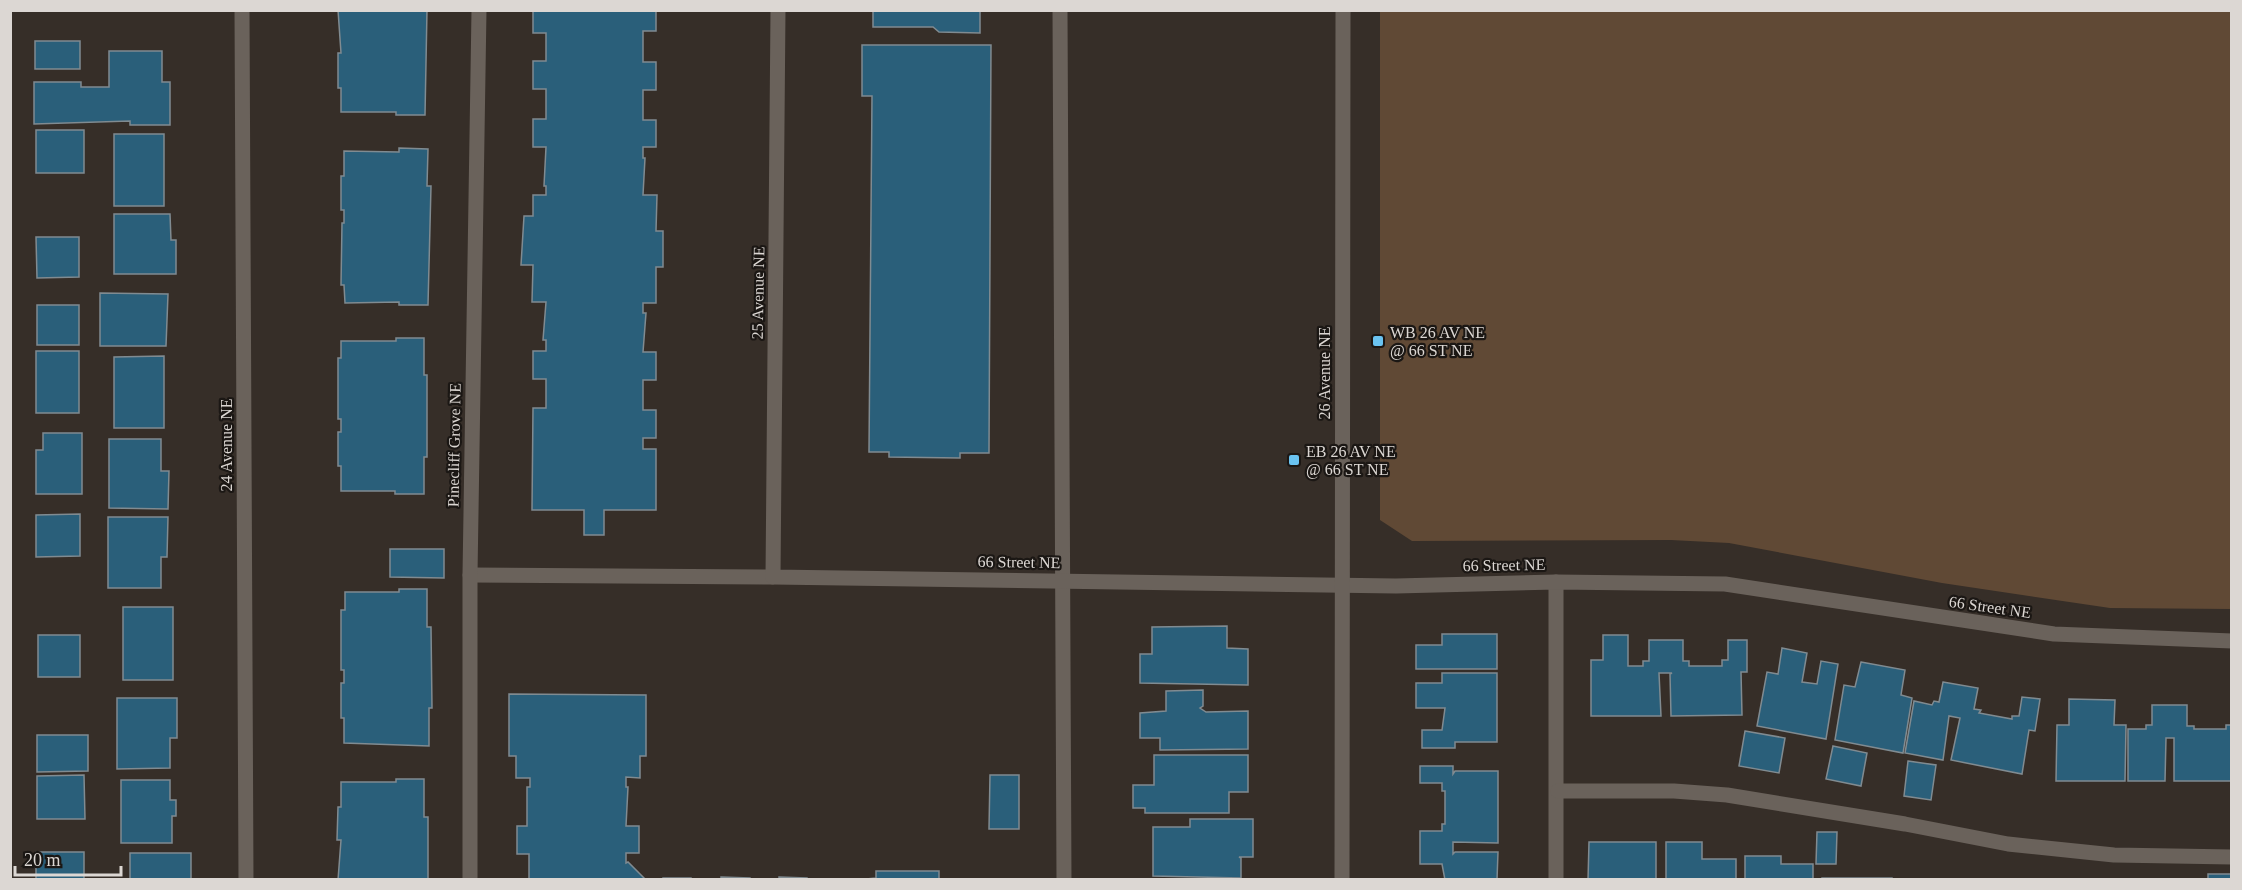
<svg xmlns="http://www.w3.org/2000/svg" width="2242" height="890" viewBox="0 0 2242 890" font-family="'Times New Roman',serif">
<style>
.green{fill:#604935}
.building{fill:#2a5f7a;stroke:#808b91;stroke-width:1.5}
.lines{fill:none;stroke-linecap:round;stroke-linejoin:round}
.service{stroke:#6a625b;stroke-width:15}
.minor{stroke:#6a625b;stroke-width:15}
.tertiary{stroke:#6a625b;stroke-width:15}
.poi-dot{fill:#6ac3f1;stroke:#1b1714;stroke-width:2}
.labels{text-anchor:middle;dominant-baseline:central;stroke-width:4.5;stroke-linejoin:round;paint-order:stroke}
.street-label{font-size:16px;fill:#dcd7d3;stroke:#1b1714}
.poi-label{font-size:16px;fill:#dcd7d3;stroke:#1b1714;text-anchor:start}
</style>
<rect width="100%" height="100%" fill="#362e28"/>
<polygon class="green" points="1380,11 2231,11 2231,609 2110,608 1942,583 1729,543 1671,540 1412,541 1380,520"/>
<g class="building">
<polygon points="338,10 427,10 425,115 396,115 396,112 341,112 341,88 338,88 338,53 341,53"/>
<polygon points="533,10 656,10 656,31 643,31 643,62 656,62 656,90 643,90 643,120 656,120 656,147 643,147 643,158 645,158 643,195 657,195 656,231 663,231 663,267 656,267 656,303 643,303 643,313 646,313 643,352 656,352 656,380 643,380 643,410 656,410 656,438 643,438 643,449 656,449 656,510 604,510 604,535 584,535 584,510 532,510 533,408 546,408 546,379 533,379 533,351 546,351 546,340 543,340 546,302 532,302 533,265 521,265 524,216 533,216 533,195 546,195 546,186 544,186 546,147 533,147 533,119 546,119 546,89 533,89 533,61 546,61 546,33 533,33"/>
<polygon points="873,10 980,10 980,33 939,32 933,27 873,27"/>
<rect x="35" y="41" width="45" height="28"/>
<polygon points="862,45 991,45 989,453 960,453 960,458 889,457 889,452 869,452 872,96 862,96"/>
<polygon points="109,51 162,51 162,82 170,82 170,125 130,125 130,121 34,124 34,82 81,82 81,87 109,87"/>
<rect x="36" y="130" width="48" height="43"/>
<rect x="114" y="134" width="50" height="72"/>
<polygon points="399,148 428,149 427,186 431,186 428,305 399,305 399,302 345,303 344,285 341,285 342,223 344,223 344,210 341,210 341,176 344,176 344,151 399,152"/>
<polygon points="114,214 170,214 171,240 176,240 176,274 114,274"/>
<polygon points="36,237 79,237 79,277 37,278"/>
<polygon points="100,293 168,294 166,346 100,346"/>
<rect x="37" y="305" width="42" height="40"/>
<polygon points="396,338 424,338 424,375 427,375 427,457 424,457 424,494 395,494 395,491 341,491 341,466 338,466 338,432 341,432 341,419 338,419 338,358 341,358 341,341 396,341"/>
<rect x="36" y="351" width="43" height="62"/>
<polygon points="164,356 164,428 114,428 114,357"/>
<polygon points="43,433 82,433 82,494 36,494 36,450 43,450"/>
<polygon points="109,439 161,439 161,471 169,471 168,509 109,508"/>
<polygon points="80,514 80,556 36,557 36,515"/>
<polygon points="108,517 168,517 167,557 161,557 161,588 108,588"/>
<polygon points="390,549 444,549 444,578 390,577"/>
<polygon points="399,589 427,589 427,627 431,627 432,708 429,708 429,746 344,743 344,718 341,718 341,683 344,683 344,670 341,670 341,610 345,610 345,592 399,592"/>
<rect x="123" y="607" width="50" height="73"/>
<polygon points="1227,626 1227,648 1248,649 1248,685 1140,683 1140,654 1152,654 1152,627"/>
<polygon points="1442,634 1497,634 1497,669 1416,669 1416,645 1442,645"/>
<rect x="38" y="635" width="42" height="42"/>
<polygon points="1603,635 1628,635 1628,666 1643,666 1643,661 1649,661 1649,640 1683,640 1683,661 1689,661 1689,666 1722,666 1722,660 1728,660 1728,640 1747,640 1747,672 1741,672 1742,715 1671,716 1670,674 1672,673 1659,673 1661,716 1591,716 1591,660 1603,660"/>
<polygon points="1782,648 1807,653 1802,682 1817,684 1821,661 1838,664 1826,739 1757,726 1767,672 1778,674"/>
<polygon points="1861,662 1905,670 1901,695 1912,698 1903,753 1835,740 1844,685 1855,687"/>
<polygon points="1442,673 1497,673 1497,742 1455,742 1455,748 1422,748 1422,730 1442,730 1445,708 1416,708 1416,683 1442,683"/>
<polygon points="1943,682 1978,688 1974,709 1981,710 1979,713 2012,719 2012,716 2019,716 2022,697 2040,699 2035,731 2029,730 2022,774 1951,760 1960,718 1949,716 1943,760 1905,753 1914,701 1932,705 1934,701 1939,702"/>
<polygon points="1203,690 1203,706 1200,708 1206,712 1248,711 1248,749 1160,750 1160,738 1140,738 1140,713 1166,711 1166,691"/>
<polygon points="509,694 646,695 646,756 640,756 640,778 626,777 626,787 628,787 626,826 639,826 639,853 626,853 626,863 628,862 646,880 529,880 529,854 517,854 517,826 527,826 527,787 530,787 530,778 516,778 516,756 509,756"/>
<polygon points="117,698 177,698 177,738 170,738 170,768 117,769"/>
<polygon points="2069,699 2115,700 2114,725 2126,725 2125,781 2056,781 2057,725 2069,725"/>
<polygon points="2152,705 2187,705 2187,726 2194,726 2194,729 2226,729 2226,725 2232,725 2232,781 2174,781 2174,738 2166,738 2165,781 2128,781 2128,729 2146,729 2146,725 2152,725"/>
<polygon points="1745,731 1785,738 1779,773 1739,766"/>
<polygon points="37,735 88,735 88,771 37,772"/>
<polygon points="1833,746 1867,753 1861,786 1826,779"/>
<polygon points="1154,755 1248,755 1248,792 1229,792 1229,813 1145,813 1145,808 1133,808 1133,785 1154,785"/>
<polygon points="1908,761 1936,765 1931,800 1904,796"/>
<polygon points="1420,766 1453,766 1453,774 1455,771 1498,771 1498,843 1453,842 1453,854 1455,852 1498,852 1497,880 1445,880 1442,864 1420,864 1420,831 1442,831 1442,824 1445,824 1445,791 1442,791 1442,783 1420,783"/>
<polygon points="84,775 85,819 37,819 37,776"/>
<polygon points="990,775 1019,775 1019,829 989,829"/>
<polygon points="396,779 424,779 424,817 428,817 428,880 338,880 341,840 337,840 338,807 341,807 341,782 396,782"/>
<polygon points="121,780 170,780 170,800 176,800 176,816 172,816 172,843 121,843"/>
<polygon points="1190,819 1253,819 1253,857 1239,857 1241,858 1241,878 1153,876 1153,827 1190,827"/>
<polygon points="1817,832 1837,832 1836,864 1816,864"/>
<polygon points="1589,842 1656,842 1656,880 1588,880"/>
<polygon points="1666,842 1702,842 1702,859 1736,859 1736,880 1666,880"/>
<rect x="36" y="852" width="48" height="28"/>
<rect x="130" y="853" width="61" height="27"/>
<polygon points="1745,856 1781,856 1781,864 1813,864 1813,880 1745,880"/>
<polygon points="876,871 939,871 939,880 856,880 876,878"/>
<rect x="2208" y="874" width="24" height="6"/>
<polygon points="721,877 750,878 750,880 721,880"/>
<polygon points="779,877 807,878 807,880 779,880"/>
<rect x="663" y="878" width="28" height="2"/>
<rect x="1822" y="878" width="70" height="2"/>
</g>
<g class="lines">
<g class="service">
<polyline points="1060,10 1064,880"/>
<polyline points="470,575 773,577"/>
<polyline points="1556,582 1556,880"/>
<polyline points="1558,791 1674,791 1727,795 1905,824 2008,844 2114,855 2232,857"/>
<polyline points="470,880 470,575 479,10"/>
</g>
<g class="minor">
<polyline points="242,10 246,880"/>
<polyline points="778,10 773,577 1396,586 1556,582 1725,584 2054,634 2232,641"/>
</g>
<polyline class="tertiary" points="1342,880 1343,10"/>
</g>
<g class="poi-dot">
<rect x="1372" y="335" width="12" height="12" rx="3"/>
<rect x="1288" y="454" width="12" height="12" rx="3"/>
</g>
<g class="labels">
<g class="street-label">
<text transform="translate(758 293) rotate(-89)">25 Avenue NE</text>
<text transform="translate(1324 373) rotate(-90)">26 Avenue NE</text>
<text transform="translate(226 445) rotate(-90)">24 Avenue NE</text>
<text transform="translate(454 445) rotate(-89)">Pinecliff Grove NE</text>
<text transform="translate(1019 562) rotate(1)">66 Street NE</text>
<text transform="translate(1504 565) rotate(-1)">66 Street NE</text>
<text transform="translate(1990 607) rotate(8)">66 Street NE</text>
</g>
<g class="poi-label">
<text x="1390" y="332">WB 26 AV NE<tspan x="1390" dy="18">@ 66 ST NE</tspan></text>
<text x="1306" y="451">EB 26 AV NE<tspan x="1306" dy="18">@ 66 ST NE</tspan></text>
</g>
</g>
<rect width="2242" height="890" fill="none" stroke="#dcd7d3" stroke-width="24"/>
<path d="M15 866v9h106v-9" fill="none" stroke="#dcd7d3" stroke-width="3"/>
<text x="24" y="866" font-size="18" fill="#dcd7d3" stroke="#1b1714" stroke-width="4.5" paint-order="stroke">20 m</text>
</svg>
